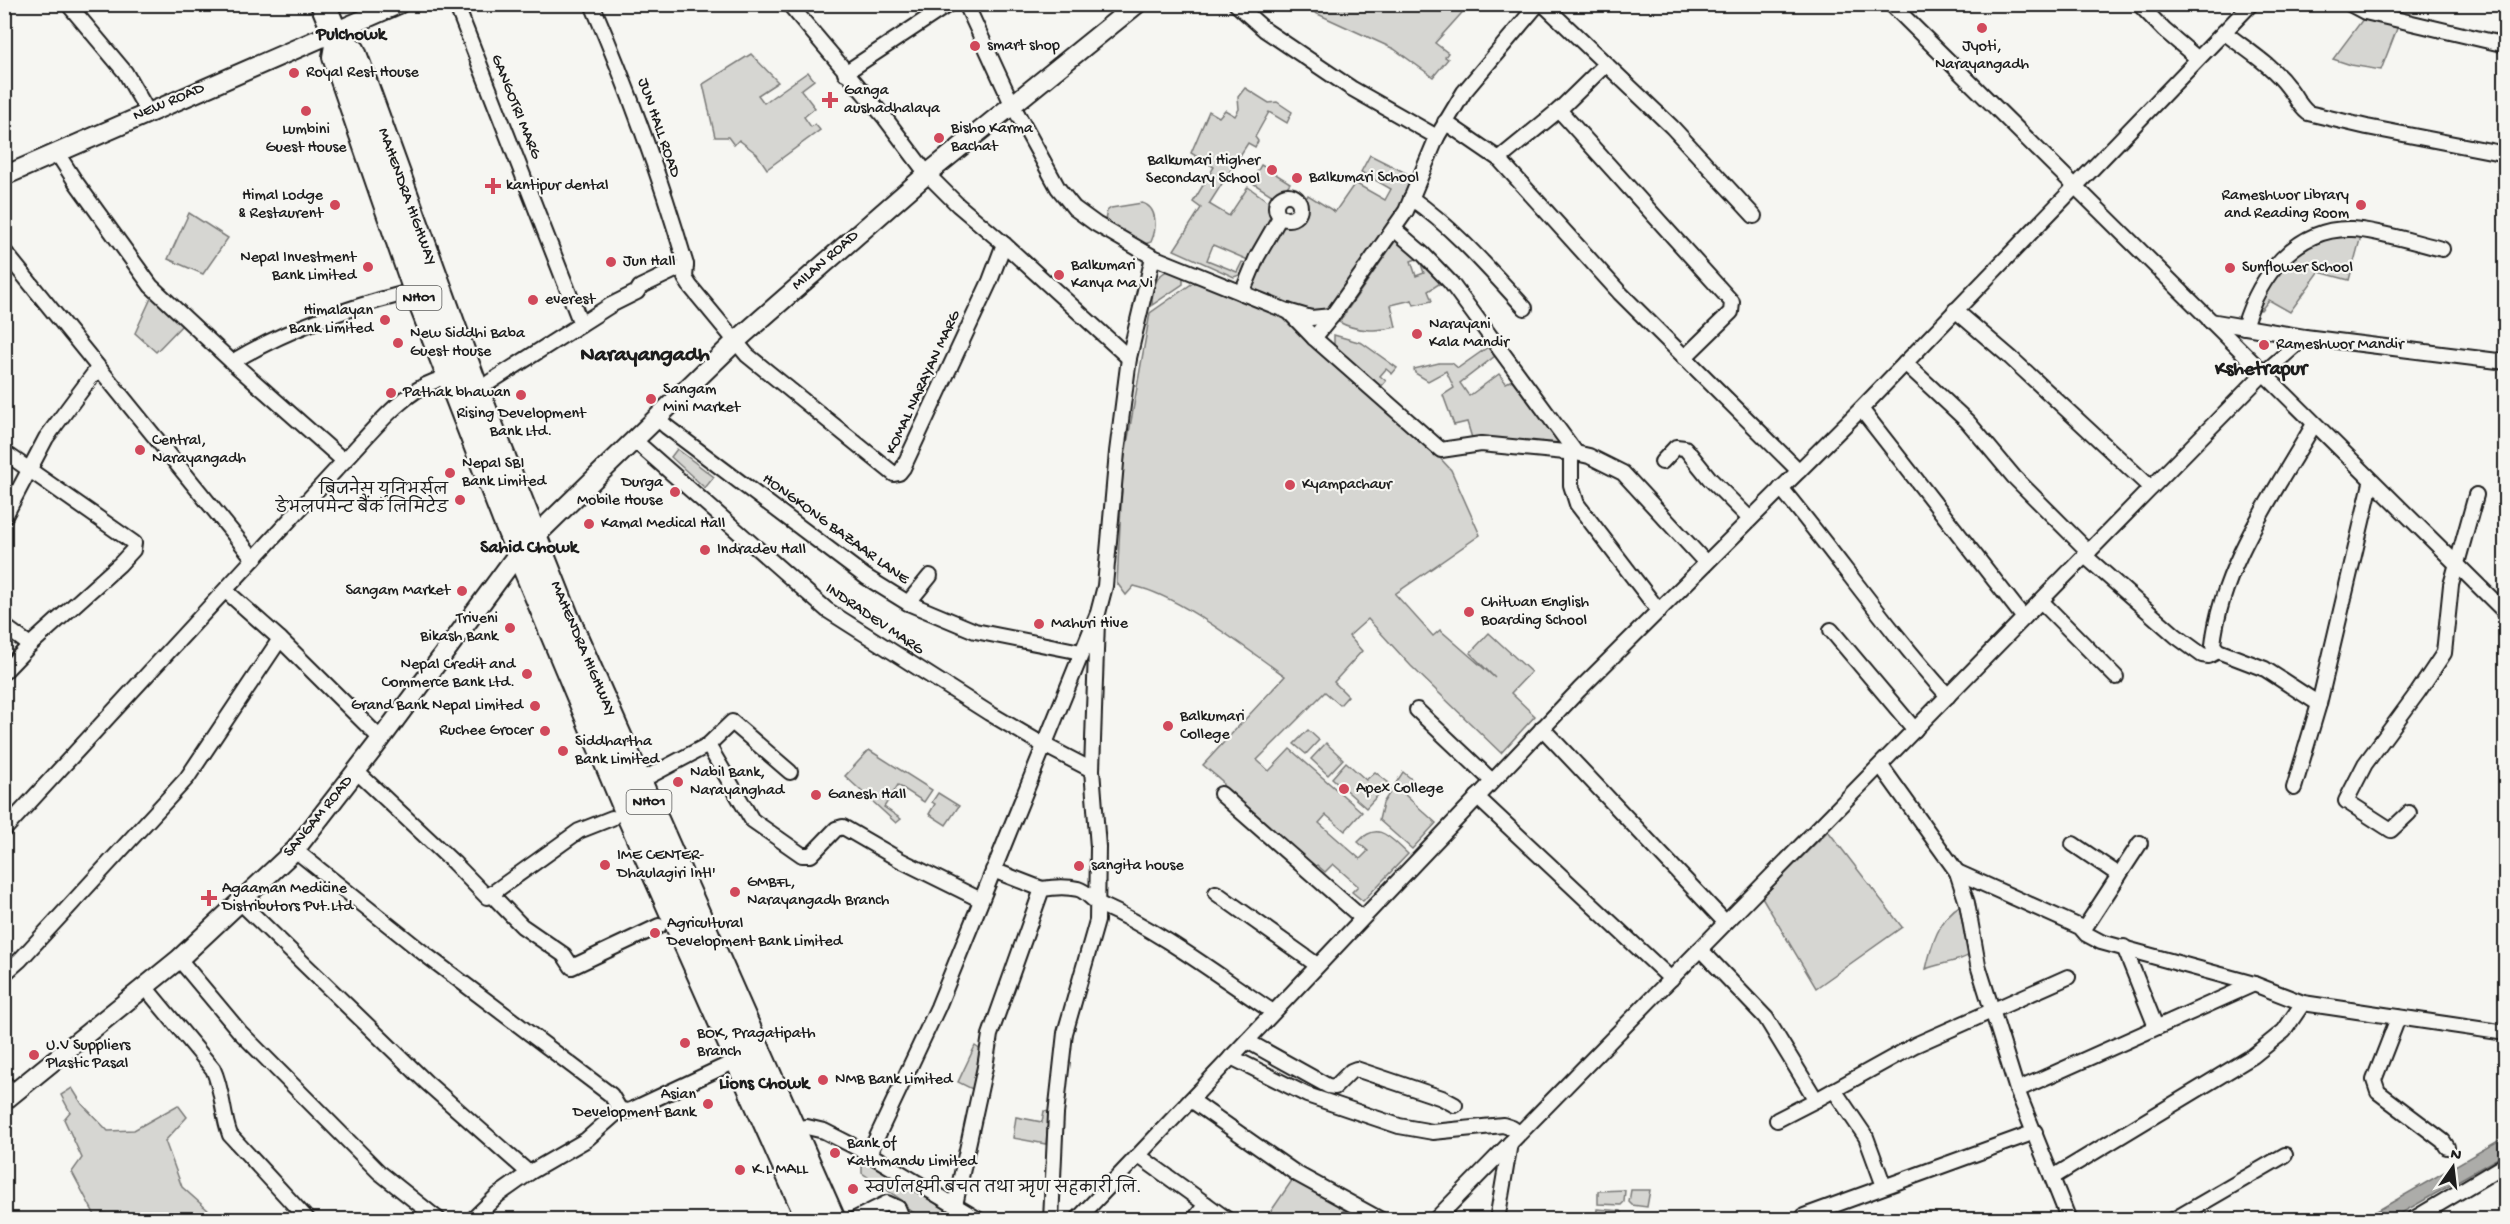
<svg xmlns="http://www.w3.org/2000/svg" width="2510" height="1224" viewBox="0 0 2510 1224" font-family="'Gochi Hand','Playpen Sans Deva',sans-serif">
<style>
.green{fill:#d6d6d2;stroke:#797977;stroke-width:1.5}
.water{fill:#acaca9;stroke:#727271;stroke-width:1.5}
.lines{fill:none;stroke-linecap:round;stroke-linejoin:round}
.street-casing{stroke:#1c1c1c;stroke-width:18}
.secondary-casing{stroke:#1c1c1c;stroke-width:22}
.highway-casing{stroke:#1c1c1c;stroke-width:28}
.street{stroke:#f6f6f2;stroke-width:14}
.secondary{stroke:#f6f6f2;stroke-width:18}
.highway{stroke:#f6f6f2;stroke-width:24}
.poi-dot{fill:#d1495b;stroke:#f6f6f2;stroke-width:2}
.labels{text-anchor:middle;dominant-baseline:central;stroke-width:4.5;stroke-linejoin:round;paint-order:stroke}
.shield{fill:#f6f6f2;stroke:#5d5d5c;stroke-width:1.5}
.shield-label{font-size:15px;font-weight:bold;fill:#1c1c1c}
.poi-label{font-size:16px;fill:#1c1c1c;stroke:#f6f6f2;text-anchor:start}
.street-label{font-size:16px;fill:#1c1c1c;stroke:#f6f6f2}
.neighbourhood-label{font-size:18px;font-weight:bold;fill:#1c1c1c;stroke:#f6f6f2}
.quarter-label{font-size:20px;font-weight:bold;fill:#1c1c1c;stroke:#f6f6f2}
.district-label{font-size:22px;font-weight:bold;fill:#1c1c1c;stroke:#f6f6f2}
</style>
<rect width="100%" height="100%" fill="#f6f6f2"/>
<filter id="ink" filterUnits="userSpaceOnUse"><feTurbulence type="fractalNoise" baseFrequency=".0167" numOctaves="2"/><feDisplacementMap in="SourceGraphic" scale="12" xChannelSelector="R" yChannelSelector="G"/><feConvolveMatrix kernelMatrix="1 2 1 2 8 2 1 2 1" color-interpolation-filters="sRGB"/></filter>
<g filter="url(#ink)">
<g class="green">
<polygon points="1298,5 1469,4 1469,5 1435,43 1448,53 1445,57 1448,59 1433,77 1394,49"/>
<polygon points="2363,19 2398,26 2381,70 2351,65 2333,59"/>
<polygon points="751,54 778,82 758,95 764,103 808,72 814,80 801,90 815,108 804,117 811,127 815,124 820,130 767,169 757,154 739,140 734,145 728,137 715,137 703,84"/>
<polygon points="1245,88 1269,103 1277,102 1292,112 1287,123 1269,112 1255,137 1258,141 1255,147 1248,143 1209,204 1229,216 1248,187 1269,202 1269,210 1272,218 1248,260 1213,245 1207,260 1237,272 1242,262 1246,263 1242,274 1234,277 1174,250 1201,208 1193,202 1214,167 1191,153 1209,111 1219,117 1225,110 1235,116 1239,109 1238,97"/>
<path d="M1370 155 1414 177 1406 199 1333 303C1310 324 1276 300 1252 289V283L1283 224C1304 226 1300 207 1308 195L1335 212 1355 183 1385 200 1391 189 1361 172Z"/>
<polygon points="1261,165 1290,183 1285,190 1273,196 1251,182"/>
<path d="M1142 203C1158 207 1157 229 1151 242L1145 244 1105 220 1107 211 1111 208Z"/>
<polygon points="189,213 228,238 203,274 168,259"/>
<polygon points="2333,234 2361,236 2349,280 2319,272 2290,312 2269,300 2261,310 2255,309 2287,258"/>
<path d="M1398 237 1419 258 1411 261 1416 276 1424 273 1421 264 1424 263 1442 282 1428 291 1432 301 1414 305 1412 300 1391 305 1396 327C1378 332 1355 331 1339 322Z"/>
<path d="M1172 270 1183 276V284L1152 305C1152 290 1155 272 1172 270Z"/>
<path d="M1193 283H1201L1284 316 1429 446 1451 470 1480 535 1395 594 1433 636 1440 630 1495 678 1470 653 1489 633 1531 672 1511 693 1535 716 1501 753 1411 666 1368 619 1349 636 1362 651 1334 682 1348 696 1340 705 1325 692 1257 760 1269 771 1290 749 1362 812 1345 831 1326 815 1319 823 1360 859 1368 851 1358 842C1379 820 1390 838 1408 854L1363 901 1352 892 1358 886 1333 864 1325 872 1317 865 1313 870 1225 793 1222 781 1203 765 1285 676C1245 648 1180 596 1134 586L1126 595 1117 583 1123 467 1150 313Z"/>
<polygon points="152,296 184,323 156,352 135,333"/>
<polygon points="1334,335 1362,343 1397,368 1392,374 1386,369 1380,376 1386,381 1380,388 1334,348"/>
<polygon points="1488,347 1495,356 1460,383 1469,396 1499,374 1506,383 1512,380 1564,449 1472,438 1467,422 1454,425 1443,395 1454,388 1446,371 1428,381 1415,373 1414,369 1439,363 1452,363 1458,368"/>
<polygon points="677,449 714,477 705,488 671,457"/>
<polygon points="1308,730 1319,740 1306,754 1294,744"/>
<polygon points="1326,743 1343,759 1328,775 1311,759"/>
<polygon points="869,750 932,790 924,802 898,785 884,807 901,819 896,823 845,776"/>
<polygon points="1346,762 1366,780 1375,772 1389,783 1366,808 1332,778"/>
<polygon points="1403,772 1415,782 1404,794 1436,823 1412,849 1379,820 1383,803"/>
<polygon points="938,793 959,806 946,825 929,814 935,804 932,802"/>
<polygon points="1828,831 1902,927 1816,988 1762,897"/>
<path d="M1961 905 1969 955C1962 961 1937 964 1926 969 1931 947 1939 917 1961 905Z"/>
<polygon points="975,1046 981,1050 974,1090 958,1082"/>
<polygon points="72,1088 82,1104 108,1131 134,1130 178,1105 187,1117 165,1141 182,1187 218,1219 97,1219 72,1172 82,1158 64,1119 70,1112 61,1095"/>
<polygon points="1044,1111 1049,1112 1046,1144 1013,1138 1016,1117 1042,1122"/>
<polygon points="862,1157 961,1219 926,1219 907,1209 903,1201 862,1173"/>
<polygon points="1295,1176 1350,1209 1346,1212 1344,1210 1335,1219 1310,1219 1305,1216 1302,1219 1265,1220"/>
<polygon points="1625,1190 1624,1202 1621,1205 1598,1204 1598,1191"/>
<polygon points="1631,1190 1650,1190 1647,1207 1632,1205 1629,1202"/>
<polygon points="1597,1209 1621,1211 1623,1214 1623,1219 1596,1219"/>
</g>
<polygon class="water" points="2505,1137 2505,1154 2391,1219 2363,1219"/>
<g class="lines">
<defs>
<g id="street">
<polyline points="68,4 125,72 148,112"/>
<polyline points="456,4 581,324"/>
<path d="M592 4C629 90 660 176 686 265L685 278 690 286 747 355 894 474 899 473 903 468 990 281 1004 244"/>
<polyline points="789,4 885,118 927,174 958,205 1004,244 1129,358"/>
<polyline points="966,4 1012,104 1058,188 1074,208 1096,224 1153,257 1287,311 1311,318 1332,316"/>
<polyline points="1236,4 1265,30 1351,88 1437,137"/>
<polyline points="1543,4 1672,127 1754,216"/>
<polyline points="1891,4 2506,613"/>
<polyline points="2139,4 2164,30 2197,58"/>
<polyline points="2350,4 2365,12 2506,45"/>
<path d="M2224 32C2245 49 2272 65 2288 87 2296 96 2298 105 2308 113L2367 127 2506 154"/>
<polyline points="845,73 949,4"/>
<polyline points="1559,110 1606,64"/>
<polyline points="1445,122 1499,159 1620,293 1799,471"/>
<polyline points="57,153 75,181 151,286 232,362 344,461"/>
<polyline points="1499,159 1559,110 1732,302 1731,312 1684,358"/>
<circle cx="1288" cy="207" r="12"/>
<path d="M1411 198C1455 229 1489 269 1525 308"/>
<polyline points="1394,229 1423,254 1451,283 1576,453 1589,456 1623,473 1706,563"/>
<polyline points="4,251 254,559"/>
<polyline points="1242,293 1257,257 1280,217"/>
<polyline points="1955,310 2011,358 2151,488"/>
<polyline points="1288,311 1314,338 1441,450 1481,444 1576,453"/>
<polyline points="2210,321 2305,337 2506,362"/>
<path d="M2244 327C2259 277 2295 227 2352 229 2376 230 2417 243 2442 249"/>
<polyline points="1314,338 1332,316 1406,211 1437,137 1464,92 1538,4"/>
<path d="M232 362C284 331 343 309 402 294"/>
<polyline points="1905,363 1968,422 2014,477 2089,552"/>
<polyline points="490,382 611,305 637,292 640,287 686,265"/>
<polyline points="1861,409 2024,618"/>
<polyline points="657,418 667,427 866,577 908,603 975,631 1081,652"/>
<path d="M2314 424C2276 491 2221 566 2213 645L2218 651 2265 669 2319 704"/>
<polyline points="634,440 827,610 989,713 1040,743 1092,770"/>
<polyline points="4,452 134,543 133,550 120,564 30,645 4,672"/>
<polyline points="1571,452 1571,485 1577,504 1659,611"/>
<polyline points="1662,462 1676,447 1685,448 1710,479 1750,519"/>
<path d="M1781 488C1838 557 1888 630 1948 696"/>
<polyline points="4,518 46,438 98,368"/>
<polyline points="2085,556 2176,636 2202,655 2209,656 2218,651"/>
<polyline points="226,591 280,639 381,739"/>
<polyline points="2041,601 2116,677"/>
<polyline points="908,603 930,576"/>
<polyline points="4,626 30,645"/>
<polyline points="1831,630 1915,730"/>
<polyline points="1417,710 1492,781"/>
<polyline points="1542,728 1725,922"/>
<polyline points="708,745 752,820 802,855 811,855 836,829 843,827 900,860 981,900"/>
<polyline points="1881,766 1957,872 1967,903 1978,965 2017,1090 2069,1220"/>
<polyline points="356,771 454,863 487,897 579,831 612,818"/>
<polyline points="640,781 708,745 732,722 790,772"/>
<polyline points="2294,788 2319,704 2371,483"/>
<polyline points="1221,794 1362,918"/>
<polyline points="1477,797 1671,979"/>
<polyline points="2409,813 2391,830 2346,801 2365,764 2418,692 2444,653 2451,585 2476,495"/>
<path d="M4 830 344 461C369 435 401 393 435 381"/>
<polyline points="2073,844 2119,875"/>
<polyline points="295,850 426,955 611,1095 620,1110"/>
<polyline points="993,870 1042,889"/>
<polyline points="1957,872 2080,927 2086,934 2101,942 2254,984 2303,1003 2506,1033"/>
<polyline points="1216,893 1317,965"/>
<polyline points="491,894 522,926 564,955 572,967 659,926"/>
<polyline points="241,903 426,1082 529,1173"/>
<polyline points="2084,929 2140,843"/>
<polyline points="2124,947 2156,1027"/>
<polyline points="1700,949 1766,1018 1816,1100 1915,1045 2068,977"/>
<polyline points="179,959 240,1032 379,1172 439,1220"/>
<polyline points="4,974 20,960 187,778 280,639"/>
<path d="M145 987 213 1069C223 1090 222 1114 230 1135L308 1220"/>
<polyline points="2398,1018 2374,1080 2378,1092 2443,1141 2447,1147"/>
<polyline points="1247,1041 1328,1086 1335,1087 1351,1071 1356,1069 1442,1098 1455,1105"/>
<polyline points="1231,1057 1307,1095 1399,1126 1433,1132 1503,1125 1512,1128 1519,1133"/>
<polyline points="4,1082 14,1094"/>
<polyline points="1834,1090 1866,1137 1884,1186"/>
<polyline points="2017,1090 2254,984"/>
<polyline points="1191,1100 1297,1174 1381,1220"/>
<polyline points="1777,1120 1816,1100"/>
<polyline points="788,1130 807,1127 824,1131 869,1154 979,1220"/>
<polyline points="869,1154 938,1007 1098,613 1105,586 1117,452 1129,358 1153,257"/>
<polyline points="1139,1156 1228,1220"/>
<polyline points="2053,1177 2253,1056 2284,1031 2303,1003"/>
<path d="M955 1205 985 1067 990 1035 1042 889C1054 887 1066 886 1078 889 1088 892 1092 901 1101 905 1162 932 1217 975 1273 1012"/>
<polyline points="472,1220 498,1195 529,1173 586,1140 620,1110 629,1111 742,1058"/>
<polyline points="853,1220 887,1203 898,1208 903,1220"/>
<polyline points="1051,1220 1056,1114 1065,1033 1097,921 1098,847 1092,770 1097,621"/>
<polyline points="1077,1220 1579,690 1861,409 2251,4"/>
<polyline points="1194,1220 1206,1204"/>
<polyline points="1435,1220 2151,488 2264,373 2305,337"/>
<polyline points="1497,1220 1510,1143"/>
<polyline points="1805,1220 1804,1216 2035,1132"/>
<polyline points="2173,1220 2285,1155"/>
<polyline points="2412,1220 2506,1164"/>
</g>
<g id="secondary">
<polyline points="4,176 399,4"/>
<polyline points="4,1101 179,959 295,850 381,739 519,552 736,341 927,174 1137,4"/>
</g>
<g id="highway">
<polyline points="323,4 338,40 353,51 359,67 476,389 566,616 833,1220"/>
<polyline points="338,40 335,57 415,288 504,517 627,811 809,1220"/>
</g>
</defs>
<use href="#street" class="street-casing"/>
<use href="#secondary" class="secondary-casing"/>
<use href="#highway" class="highway-casing"/>
<use href="#street" class="street"/>
<use href="#secondary" class="secondary"/>
<use href="#highway" class="highway"/>
</g>
</g>
<g class="poi-dot">
<circle cx="1982" cy="28" r="6"/>
<circle cx="975" cy="46" r="6"/>
<circle cx="294" cy="73" r="6"/>
<path d="M827 91h6v6h6v6h-6v6h-6v-6h-6v-6h6z"/>
<circle cx="306" cy="111" r="6"/>
<circle cx="939" cy="138" r="6"/>
<circle cx="1272" cy="170" r="6"/>
<circle cx="1297" cy="178" r="6"/>
<path d="M490 177h6v6h6v6h-6v6h-6v-6h-6v-6h6z"/>
<circle cx="335" cy="205" r="6"/>
<circle cx="2361" cy="205" r="6"/>
<circle cx="611" cy="262" r="6"/>
<circle cx="368" cy="267" r="6"/>
<circle cx="2230" cy="268" r="6"/>
<circle cx="1059" cy="275" r="6"/>
<circle cx="533" cy="300" r="6"/>
<circle cx="385" cy="320" r="6"/>
<circle cx="1417" cy="334" r="6"/>
<circle cx="398" cy="343" r="6"/>
<circle cx="2264" cy="345" r="6"/>
<circle cx="391" cy="393" r="6"/>
<circle cx="521" cy="395" r="6"/>
<circle cx="651" cy="399" r="6"/>
<circle cx="140" cy="450" r="6"/>
<circle cx="450" cy="473" r="6"/>
<circle cx="1290" cy="485" r="6"/>
<circle cx="675" cy="492" r="6"/>
<circle cx="460" cy="500" r="6"/>
<circle cx="589" cy="524" r="6"/>
<circle cx="705" cy="550" r="6"/>
<circle cx="462" cy="591" r="6"/>
<circle cx="1469" cy="612" r="6"/>
<circle cx="1039" cy="624" r="6"/>
<circle cx="510" cy="628" r="6"/>
<circle cx="527" cy="674" r="6"/>
<circle cx="535" cy="706" r="6"/>
<circle cx="1168" cy="726" r="6"/>
<circle cx="545" cy="731" r="6"/>
<circle cx="563" cy="751" r="6"/>
<circle cx="678" cy="782" r="6"/>
<circle cx="1344" cy="789" r="6"/>
<circle cx="816" cy="795" r="6"/>
<circle cx="605" cy="865" r="6"/>
<circle cx="1079" cy="866" r="6"/>
<circle cx="735" cy="892" r="6"/>
<path d="M206 889h6v6h6v6h-6v6h-6v-6h-6v-6h6z"/>
<circle cx="655" cy="933" r="6"/>
<circle cx="685" cy="1043" r="6"/>
<circle cx="34" cy="1055" r="6"/>
<circle cx="823" cy="1080" r="6"/>
<circle cx="708" cy="1104" r="6"/>
<circle cx="835" cy="1153" r="6"/>
<circle cx="740" cy="1170" r="6"/>
<circle cx="853" cy="1189" r="6"/>
</g>
<g class="labels">
<g class="shield">
<rect x="396.5" y="286" width="45" height="24" rx="4.5"/>
<rect x="626.5" y="790" width="45" height="24" rx="4.5"/>
</g>
<g class="shield-label">
<text x="419" y="298">NH01</text>
<text x="649" y="802">NH01</text>
</g>
<g class="poi-label">
<text x="987" y="46">smart shop</text>
<text x="1982" y="47" text-anchor="middle">Jyoti,<tspan x="1982" dy="18">Narayangadh</tspan></text>
<text x="306" y="73">Royal Rest House</text>
<text x="844" y="91">Ganga<tspan x="844" dy="18">aushadhalaya</tspan></text>
<text x="951" y="129">Bisho Karma<tspan x="951" dy="18">Bachat</tspan></text>
<text x="306" y="130" text-anchor="middle">Lumbini<tspan x="306" dy="18">Guest House</tspan></text>
<text x="1260" y="161" text-anchor="end">Balkumari Higher<tspan x="1260" dy="18">Secondary School</tspan></text>
<text x="1309" y="178">Balkumari School</text>
<text x="506" y="186">kantipur dental</text>
<text x="323" y="196" text-anchor="end">Himal Lodge<tspan x="323" dy="18">&amp; Restaurent</tspan></text>
<text x="2349" y="196" text-anchor="end">Rameshwor Library<tspan x="2349" dy="18">and Reading Room</tspan></text>
<text x="356" y="258" text-anchor="end">Nepal Investment<tspan x="356" dy="18">Bank Limited</tspan></text>
<text x="623" y="262">Jun Hall</text>
<text x="1071" y="266">Balkumari<tspan x="1071" dy="18">Kanya Ma Vi</tspan></text>
<text x="2242" y="268">Sunflower School</text>
<text x="545" y="300">everest</text>
<text x="373" y="311" text-anchor="end">Himalayan<tspan x="373" dy="18">Bank Limited</tspan></text>
<text x="1429" y="325">Narayani<tspan x="1429" dy="18">Kala Mandir</tspan></text>
<text x="410" y="334">New Siddhi Baba<tspan x="410" dy="18">Guest House</tspan></text>
<text x="2276" y="345">Rameshwor Mandir</text>
<text x="663" y="390">Sangam<tspan x="663" dy="18">Mini Market</tspan></text>
<text x="403" y="393">Pathak bhawan</text>
<text x="521" y="414" text-anchor="middle">Rising Development<tspan x="521" dy="18">Bank Ltd.</tspan></text>
<text x="152" y="441">Central,<tspan x="152" dy="18">Narayangadh</tspan></text>
<text x="462" y="464">Nepal SBI<tspan x="462" dy="18">Bank Limited</tspan></text>
<text x="663" y="483" text-anchor="end">Durga<tspan x="663" dy="18">Mobile House</tspan></text>
<text x="1302" y="485">Kyampachaur</text>
<text x="448" y="491" text-anchor="end">बिजनेस युनिभर्सल<tspan x="448" dy="18">डेभलपमेन्ट बैंक लिमिटेड</tspan></text>
<text x="601" y="524">Kamal Medical Hall</text>
<text x="717" y="550">Indradev Hall</text>
<text x="450" y="591" text-anchor="end">Sangam Market</text>
<text x="1481" y="603">Chitwan English<tspan x="1481" dy="18">Boarding School</tspan></text>
<text x="498" y="619" text-anchor="end">Triveni<tspan x="498" dy="18">Bikash Bank</tspan></text>
<text x="1051" y="624">Mahuri Hive</text>
<text x="515" y="665" text-anchor="end">Nepal Credit and<tspan x="515" dy="18">Commerce Bank Ltd.</tspan></text>
<text x="523" y="706" text-anchor="end">Grand Bank Nepal Limited</text>
<text x="1180" y="717">Balkumari<tspan x="1180" dy="18">College</tspan></text>
<text x="533" y="731" text-anchor="end">Ruchee Grocer</text>
<text x="575" y="742">Siddhartha<tspan x="575" dy="18">Bank Limited</tspan></text>
<text x="690" y="773">Nabil Bank,<tspan x="690" dy="18">Narayanghad</tspan></text>
<text x="1356" y="789">Apex College</text>
<text x="828" y="795">Ganesh Hall</text>
<text x="617" y="856">IME CENTER-<tspan x="617" dy="18">Dhaulagiri Intl'</tspan></text>
<text x="1091" y="866">sangita house</text>
<text x="747" y="883">GMBFL,<tspan x="747" dy="18">Narayangadh Branch</tspan></text>
<text x="222" y="889">Agaaman Medicine<tspan x="222" dy="18">Distributors Pvt.Ltd</tspan></text>
<text x="667" y="924">Agricultural<tspan x="667" dy="18">Development Bank Limited</tspan></text>
<text x="697" y="1034">BOK, Pragatipath<tspan x="697" dy="18">Branch</tspan></text>
<text x="46" y="1046">U.V Suppliers<tspan x="46" dy="18">Plastic Pasal</tspan></text>
<text x="835" y="1080">NMB Bank Limited</text>
<text x="696" y="1095" text-anchor="end">Asian<tspan x="696" dy="18">Development Bank</tspan></text>
<text x="847" y="1144">Bank of<tspan x="847" dy="18">Kathmandu Limited</tspan></text>
<text x="752" y="1170">K.L MALL</text>
<text x="865" y="1189">स्वर्णलक्ष्मी बचत तथा ऋण सहकारी लि.</text>
</g>
<g class="street-label">
<text transform="translate(169 103) rotate(-23)">NEW ROAD</text>
<text transform="translate(515 107) rotate(68)">GANGOTRI MARG</text>
<text transform="translate(658 128) rotate(71)">JUN HALL ROAD</text>
<text transform="translate(406 197) rotate(70)">MAHENDRA HIGHWAY</text>
<text transform="translate(826 261) rotate(-41)">MILAN ROAD</text>
<text transform="translate(924 383) rotate(-65)">KOMAL NARAYAN MARG</text>
<text transform="translate(835 530) rotate(36)">HONGKONG BAZAAR LANE</text>
<text transform="translate(874 620) rotate(34)">INDRADEV MARG</text>
<text transform="translate(582 649) rotate(67)">MAHENDRA HIGHWAY</text>
<text transform="translate(319 817) rotate(-51)">SANGAM ROAD</text>
</g>
<g class="neighbourhood-label">
<text x="351" y="35">Pulchowk</text>
<text x="529" y="548">Sahid Chowk</text>
<text x="764" y="1084">Lions Chowk</text>
</g>
<g class="quarter-label">
<text x="2261" y="370">Kshetrapur</text>
</g>
<g class="district-label">
<text x="645" y="356">Narayangadh</text>
</g>
</g>
<rect width="2510" height="1224" fill="none" stroke="#f6f6f2" stroke-width="24"/>
<rect x="12" y="12" width="2486" height="1200" fill="none" stroke="#1c1c1c" stroke-width="2" filter="url(#ink)"/>
<g transform="translate(2453 1167) rotate(14)" stroke="#f6f6f2" stroke-width="4.5" paint-order="stroke">
<path d="M0-4.5L10 22L0 15L-10 22Z" fill="#1c1c1c"/>
<text y="-9" font-size="16" font-weight="bold" text-anchor="middle" fill="#1c1c1c">N</text>
</g>
</svg>
